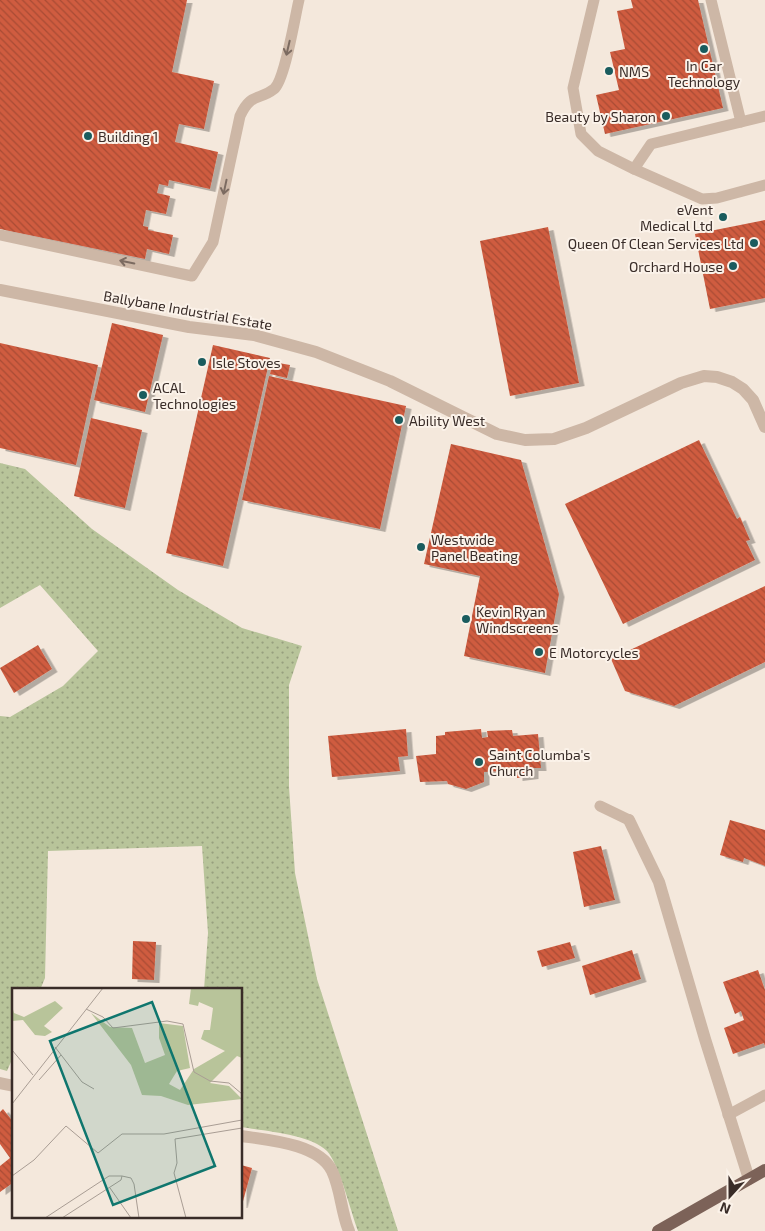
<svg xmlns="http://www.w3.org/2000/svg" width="765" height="1231" viewBox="0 0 765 1231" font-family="'Exo 2',sans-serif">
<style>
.grass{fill:url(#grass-dots)}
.building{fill:url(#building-back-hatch);filter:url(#shadow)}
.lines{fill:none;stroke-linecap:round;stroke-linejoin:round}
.service{stroke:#cdb7a6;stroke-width:11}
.minor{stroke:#cdb7a6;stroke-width:12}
.primary{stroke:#7c6258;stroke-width:12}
.oneway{stroke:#7c6b61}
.poi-dot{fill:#1a5c5e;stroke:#fbf2e9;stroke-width:2}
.labels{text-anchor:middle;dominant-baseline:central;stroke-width:4;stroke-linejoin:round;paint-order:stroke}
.poi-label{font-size:14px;fill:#392c28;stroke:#fbf2e9;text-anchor:start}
.street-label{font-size:14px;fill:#392c28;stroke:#fbf2e9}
.inset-road{fill:none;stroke:#a99d94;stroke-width:1}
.view{fill:#0f766e;fill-opacity:0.15;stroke:#0f766e;stroke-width:2.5}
.inset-edge{fill:none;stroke:#392c28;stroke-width:2.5}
</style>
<defs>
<pattern id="grass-dots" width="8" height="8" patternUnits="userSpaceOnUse" patternTransform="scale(1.25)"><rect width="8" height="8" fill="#b8c49a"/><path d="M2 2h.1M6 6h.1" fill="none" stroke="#979f7e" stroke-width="1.8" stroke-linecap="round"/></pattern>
<pattern id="building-back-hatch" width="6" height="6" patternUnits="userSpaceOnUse" patternTransform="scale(1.25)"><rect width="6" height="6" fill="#cf5c3f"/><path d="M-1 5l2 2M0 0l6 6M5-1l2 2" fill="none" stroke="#a94c35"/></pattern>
<filter id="shadow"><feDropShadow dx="5.5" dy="3" stdDeviation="0" flood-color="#0004"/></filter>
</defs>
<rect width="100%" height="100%" fill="#f4e8dc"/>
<path class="grass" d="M0 463 25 469 92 529 178 590 242 628 302 646 289 685V787L295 873 317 979 398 1231H358C351 1212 339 1164 327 1151 310 1134 264 1131 241 1127V990H204L208 933 202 846 48 851 45 978 40 990H14V1055L7 1071 0 1069V716L10 717 63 686 98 651 40 585 0 608Z"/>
<g class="building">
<polygon points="0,0 187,0 172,72 214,81 204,129 179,124 175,142 218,152 210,189 169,180 168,186 159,184 157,193 170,196 166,214 146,210 143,226 148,227 148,230 173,235 169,254 147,249 145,259 0,229"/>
<polygon points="631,0 698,0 723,108 605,134 596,95 619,90 610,52 625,49 617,11 633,8"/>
<polygon points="765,220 765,298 710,309 695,234"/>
<polygon points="548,227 579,383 510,396 480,241"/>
<polygon points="112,323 163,335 145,412 94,400"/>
<polygon points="0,343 98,365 76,465 0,448"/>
<polygon points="213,345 270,358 223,566 166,553"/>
<polygon points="273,362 290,365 287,378 270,374"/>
<polygon points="269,376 406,406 380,529 242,500"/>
<polygon points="91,418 142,430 125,508 74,496"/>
<polygon points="699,440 737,519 740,517 750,540 746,541 755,560 623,624 565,504"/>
<polygon points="451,444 521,460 559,594 545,673 464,656 480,576 424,564"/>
<polygon points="765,586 765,662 674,706 625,691 611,659"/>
<polygon points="38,645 52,669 14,693 0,668"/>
<polygon points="406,729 408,756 398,757 400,771 332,777 328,736"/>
<polygon points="481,729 482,738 488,737 487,731 512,730 513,736 538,734 541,768 533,768 533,776 517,778 517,770 484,772 484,782 466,789 448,784 447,781 420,782 416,756 436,754 436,736 445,735 445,732"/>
<polygon points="730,820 765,830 765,866 744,858 743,862 720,855"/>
<polygon points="601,846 615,900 584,907 573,852"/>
<polygon points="133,941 156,942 154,980 132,979"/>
<polygon points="570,942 575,958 542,967 537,951"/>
<polygon points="632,950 641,979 590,995 582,966"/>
<polygon points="758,970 765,990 765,1046 764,1043 733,1054 724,1028 744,1020 741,1011 735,1014 723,982"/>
<polygon points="3,1109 14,1123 14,1182 0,1192 0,1166 10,1158 0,1144 0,1112"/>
<polygon points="241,1165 252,1168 242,1205 241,1205"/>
</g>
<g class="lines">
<g class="service">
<polyline points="594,0 573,88 581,134 598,151 634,169"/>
<polyline points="711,0 741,122"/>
<polyline points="765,116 651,144 634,169 702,199 717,198 765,185"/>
<path d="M0 235 192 276 213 242 240 116C251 92 259 101 274 89 285 80 295 16 299 0"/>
<polyline points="600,806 629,820"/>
<polyline points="728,1115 765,1095"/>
</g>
<g class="minor">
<polyline points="0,290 189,327 254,335 316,352 390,381 497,434 525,440 554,439 586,428 681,383 704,376 717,377 732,382 743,389 753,400 765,427"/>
<polyline points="629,820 659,882 705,1039 749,1179"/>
<polyline points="0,1083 14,1086"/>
<path d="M241 1136C269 1140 319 1144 332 1171 341 1190 341 1212 349 1231"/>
</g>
<polyline class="primary" points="658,1231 765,1170"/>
</g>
<defs><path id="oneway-shaft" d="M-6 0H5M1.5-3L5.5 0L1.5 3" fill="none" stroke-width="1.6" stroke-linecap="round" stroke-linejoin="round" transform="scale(1.25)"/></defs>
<g class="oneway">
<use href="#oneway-shaft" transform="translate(288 48) rotate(103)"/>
<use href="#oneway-shaft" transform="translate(225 187) rotate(102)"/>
<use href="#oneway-shaft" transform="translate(127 262) rotate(-168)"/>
</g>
<g class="poi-dot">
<circle cx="704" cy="49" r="5"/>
<circle cx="609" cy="71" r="5"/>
<circle cx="666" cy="116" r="5"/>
<circle cx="88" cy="136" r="5"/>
<circle cx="723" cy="217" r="5"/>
<circle cx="754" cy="243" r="5"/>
<circle cx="733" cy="266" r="5"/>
<circle cx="202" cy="362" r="5"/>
<circle cx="143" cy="395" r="5"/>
<circle cx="399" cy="420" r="5"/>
<circle cx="421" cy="547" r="5"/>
<circle cx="466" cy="619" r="5"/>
<circle cx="539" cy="652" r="5"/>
<circle cx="479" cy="762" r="5"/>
</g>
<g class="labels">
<g class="poi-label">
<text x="704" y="65" text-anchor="middle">In Car<tspan x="704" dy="16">Technology</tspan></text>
<text x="619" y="71">NMS</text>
<text x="656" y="116" text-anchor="end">Beauty by Sharon</text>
<text x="98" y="136">Building 1</text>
<text x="713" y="209" text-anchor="end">eVent<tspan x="713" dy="16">Medical Ltd</tspan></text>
<text x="744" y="243" text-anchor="end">Queen Of Clean Services Ltd</text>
<text x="723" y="266" text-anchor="end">Orchard House</text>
<text x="212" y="362">Isle Stoves</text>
<text x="153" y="387">ACAL<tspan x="153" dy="16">Technologies</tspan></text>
<text x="409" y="420">Ability West</text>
<text x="431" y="539">Westwide<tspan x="431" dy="16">Panel Beating</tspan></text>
<text x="476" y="611">Kevin Ryan<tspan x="476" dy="16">Windscreens</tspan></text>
<text x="549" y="652">E Motorcycles</text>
<text x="489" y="754">Saint Columba's<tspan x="489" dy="16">Church</tspan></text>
</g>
<g class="street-label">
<text transform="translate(188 310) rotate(10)">Ballybane Industrial Estate</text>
</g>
</g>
<g transform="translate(12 988)">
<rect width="230" height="230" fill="#f4e8dc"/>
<path d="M179 0H230V70L225 68 198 95 217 98 230 111 176 117 149 108 130 107 119 77 79 25 98 39 120 40 133 75 153 67 147 50V35L171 38 178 80 165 83 157 96 168 102 182 81 213 63 189 51 192 42H198L201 20 187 14 186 18 177 16Z" fill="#b8c49a"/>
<path d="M43 13 51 20 32 38 40 44 33 48 23 47 11 32 0 33V18L2 25 12 29Z" fill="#b8c49a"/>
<path class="inset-road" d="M74 21 91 29 101 40 155 33 171 36 182 84 198 93 217 95 230 106M43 59 70 94 82 101M0 62 21 87M27 92 49 67M0 116 91 0M0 188 22 172 54 138 86 165 110 146H152L230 132M110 188 119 190 122 196 127 230M98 200 119 230M33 230 97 188H110L109 192 50 230M174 230 162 185 165 175 163 151 230 140"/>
<path class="view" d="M140 14 203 178 101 217 38 53Z"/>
<rect width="230" height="230" class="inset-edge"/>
</g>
<g transform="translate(730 1196) rotate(201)" stroke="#fbf2e9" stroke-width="4" paint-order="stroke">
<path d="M0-4L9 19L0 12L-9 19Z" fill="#392c28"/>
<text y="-8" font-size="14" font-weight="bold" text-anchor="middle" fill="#392c28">N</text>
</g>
</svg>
